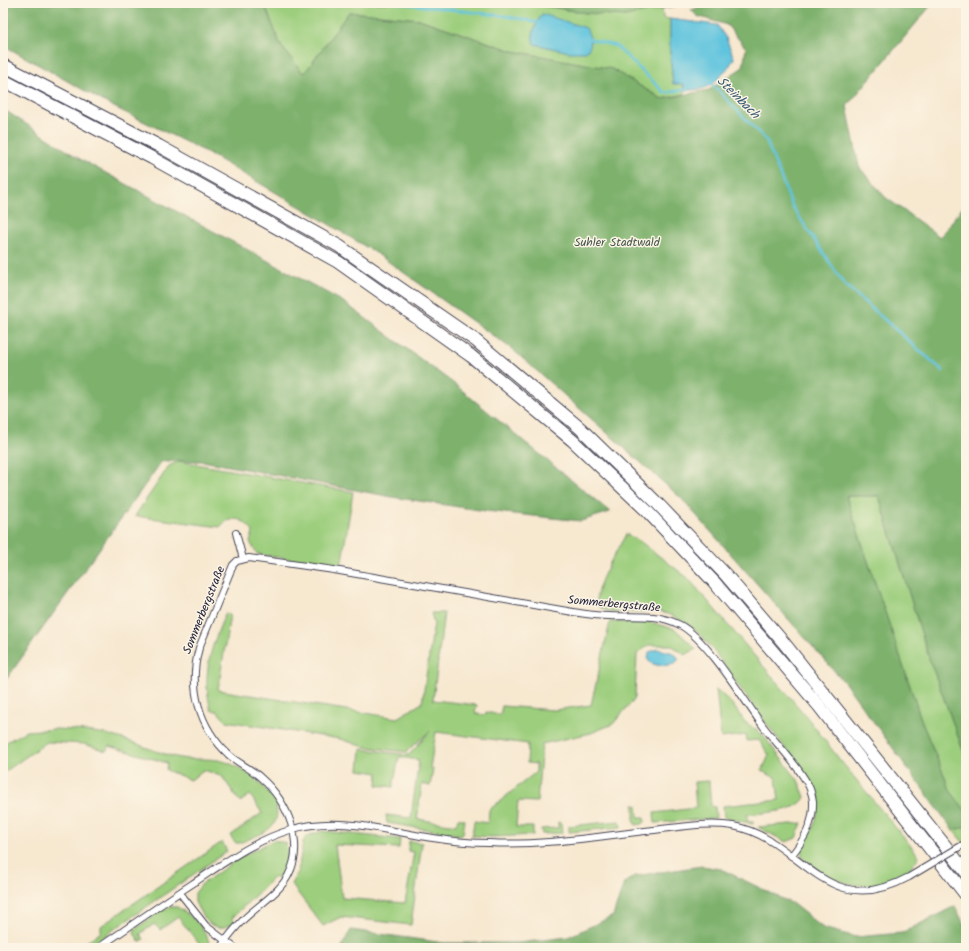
<svg xmlns="http://www.w3.org/2000/svg" width="969" height="951" viewBox="0 0 969 951" font-family="Kalam,sans-serif">
<style>
.green{fill:#9cce7d;stroke:#5f785c}
.forest{fill:#7db16c;stroke:#506a54}
.water{fill:#60c4de;stroke:#41738c}
.lines{fill:none;stroke-linecap:round;stroke-linejoin:round}
.stream{stroke:#60c4de;stroke-width:2.5}
.street-casing{stroke:#424051;stroke-width:8}
.highway-casing{stroke:#424051;stroke-width:14}
.street{stroke:#fff;stroke-width:6}
.highway{stroke:#fff;stroke-width:12}
.street-bridge-casing{stroke:#424051;stroke-width:8;stroke-linecap:butt}
.street-bridge{stroke:#fff;stroke-width:6}
.labels{text-anchor:middle;dominant-baseline:central;stroke-width:3;stroke-linejoin:round;paint-order:stroke}
.park-label{font-size:12px;fill:#47564f;stroke:#fcf5e5}
.street-label{font-size:12px;fill:#22223b;stroke:#fcf5e5}
.water-label{font-size:13px;font-style:italic;fill:#385b74;stroke:#fcf5e5}
</style>
<rect width="100%" height="100%" fill="#fcf5e5"/>
<filter id="ink" filterUnits="userSpaceOnUse"><feTurbulence type="fractalNoise" baseFrequency=".025" numOctaves="2"/><feDisplacementMap in="SourceGraphic" scale="8" xChannelSelector="R" yChannelSelector="G"/><feConvolveMatrix kernelMatrix="1 2 1 2 8 2 1 2 1" color-interpolation-filters="sRGB"/></filter>
<filter id="wash" filterUnits="userSpaceOnUse"><feTurbulence type="fractalNoise" baseFrequency=".012" numOctaves="4" result="noise"/><feDisplacementMap in="SourceGraphic" scale="16" xChannelSelector="R" yChannelSelector="G"/><feGaussianBlur stdDeviation="0.9" result="paint"/><feColorMatrix in="noise" values="0 0 0 0 0 0 0 0 0 0 0 0 0 0 0 0 0 1.4 0 .05"/><feComposite in="paint" operator="in"/></filter>
<g filter="url(#wash)">
<rect width="100%" height="100%" fill="#f7e8d0"/>
<g class="green">
<polygon points="264,3 527,3 586,13 625,16 662,8 663,18 670,19 670,51 673,83 683,84 685,94 662,99 612,69 513,51 419,19 349,12 304,74 281,46"/>
<path d="M179 461 353 492 341 567 257 554 250 542 253 532C244 518 232 514 220 527L135 516 169 466Z"/>
<polygon points="846,496 879,496 930,661 966,758 966,811 951,792 923,725"/>
<path d="M626 534 642 543 688 578 806 716 840 760 919 856C915 862 910 871 904 875 878 891 848 888 823 873 815 869 805 865 802 856 800 847 811 834 814 825 819 812 818 800 814 786 791 755 766 724 743 692 727 670 706 634 682 621 676 617 666 613 660 612 646 610 605 617 598 605 590 592 619 548 626 534Z"/>
<path d="M431 613H444L433 700 477 705 475 713 485 715 486 712 500 715 502 706 554 710 591 705 610 622H649L675 629 696 649 685 655 671 645H649L637 654 635 698 613 724 591 733 542 744 537 802 518 801 516 827H533V835L493 837 472 836 474 821 488 823 489 810 536 772V764L527 763 528 744 436 732 430 768 433 769 430 786 422 784 417 819 456 825 458 818 465 820 463 833 461 835 387 823 386 815 411 818 419 760 399 757 393 787 377 785 378 773 359 770 361 749 409 755 430 731 406 752 365 747 340 739 226 721 217 711 211 710C201 674 211 648 225 614L230 615 218 690 397 718 422 703 434 623Z"/>
<path d="M716 689 732 704 745 722 762 734 798 780 805 797C798 813 764 812 747 815L748 821H753V824L724 817 723 806 779 800 776 778 762 771 769 755 759 740 747 741 746 735 721 738Z"/>
<path d="M56 729C75 730 94 731 113 736 135 742 157 753 180 758 197 761 214 756 231 764 251 773 266 787 278 806L276 808C282 830 256 835 240 843H236L230 836 262 813 250 795 240 802 221 775 203 770 191 780 166 770 167 763 109 746 106 751 84 744 47 742 3 773V744L26 731Z"/>
<polygon points="709,781 711,806 715,807 716,818 655,823 654,813 696,808 694,782"/>
<polygon points="634,805 637,805 638,817 644,817 645,822 642,824 636,825 634,823"/>
<polygon points="620,821 621,827 569,832 569,826"/>
<polygon points="558,822 561,823 562,833 542,834 541,829 558,828"/>
<polygon points="802,823 796,838 786,842 758,827"/>
<polygon points="966,827 966,846 953,830"/>
<polygon points="323,831 400,839 399,848 335,845 342,898 405,903 414,852 408,851 409,841 422,843 411,925 341,917 323,926 291,884 298,872 303,842 307,836"/>
<path d="M274 840 285 843C293 855 285 869 279 880L274 877 232 918 235 922C215 936 204 921 195 902V893L202 884 239 858Z"/>
<polygon points="222,842 227,851 223,854 87,948 78,948 101,932 101,926"/>
<path d="M171 907H177C190 914 211 932 209 948H197L200 945 178 917 160 930 154 924 140 934 144 939 140 942 134 933 135 929 162 910Z"/>
</g>
<g class="forest">
<polygon points="3,3 264,3 281,46 304,74 349,12 419,19 513,51 612,69 662,99 709,90 743,67 746,48 727,25 697,16 691,10 711,3 933,3 847,106 859,167 885,197 940,237 966,203 966,758 930,661 879,496 846,496 923,725 951,792 966,811 966,827 953,830 845,683 681,498 512,349 376,253 299,206 204,151 110,105 3,45"/>
<polygon points="527,3 691,3 625,16 586,13"/>
<polygon points="3,109 80,159 342,301 453,383 610,512 581,521 486,511 392,497 203,461 162,461 3,684"/>
<polygon points="702,866 721,869 793,904 823,928 856,937 902,933 955,906 966,928 966,948 341,948 351,930 444,943 519,943 568,937 613,916 624,883 635,876"/>
</g>
<g class="water">
<path d="M542 14 586 28C590 37 594 44 586 52H569L534 44C530 34 537 22 542 14Z"/>
<path d="M670 19 717 25 726 38 734 58C729 69 713 87 701 89 696 90 690 90 685 90L683 84H673L670 51Z"/>
<path d="M658 649 674 653 679 659C674 667 653 668 648 660L649 652Z"/>
</g>
<g class="lines">
<g class="stream">
<polyline points="397,3 505,16 540,23"/>
<polyline points="589,39 616,46 665,93 687,89"/>
<polyline points="710,82 766,140 793,208 844,284 943,371"/>
</g>
</g>
</g>
<g filter="url(#ink)">
<g class="lines">
<defs>
<g id="street">
<polyline points="236,533 243,559"/>
<polyline points="180,893 206,926 235,948"/>
<path d="M98 948C129 927 160 905 192 884 224 863 253 841 290 830 336 815 387 831 433 838 451 841 470 843 489 843 544 846 600 836 654 830 680 827 707 822 733 826 803 839 824 923 909 877"/>
<path d="M220 948C227 938 234 929 243 920 257 906 278 894 288 876 306 843 287 801 261 778 252 769 239 764 229 755 199 727 188 688 199 648L233 565 237 561 249 558 334 570 573 612C585 614 597 616 609 616 634 617 657 613 680 625 707 639 744 700 763 726 776 743 793 760 804 778 809 785 812 793 813 801 814 823 804 840 791 856"/>
</g>
<g id="highway">
<polyline points="3,65 159,146 339,246 475,340 580,428 658,504 725,574 784,643 966,872"/>
<polyline points="3,80 152,158 338,262 471,356 572,440 646,510 714,582 819,706 966,895"/>
</g>
</defs>
<use href="#street" class="street-casing"/>
<use href="#highway" class="highway-casing"/>
<use href="#street" class="street"/>
<use href="#highway" class="highway"/>
<defs>
<polyline id="street-bridge" points="909,877 966,843"/>
</defs>
<use href="#street-bridge" class="street-bridge-casing"/>
<use href="#street-bridge" class="street-bridge"/>
</g>
</g>
<g class="labels">
<g class="park-label">
<text x="617" y="242">Suhler Stadtwald</text>
</g>
<g class="street-label">
<text transform="translate(614 604) rotate(5)">Sommerbergstraße</text>
<text transform="translate(204 610) rotate(-68)">Sommerbergstraße</text>
</g>
<g class="water-label">
<text transform="translate(738 98) rotate(45)">Steinbach</text>
</g>
</g>
<rect width="969" height="951" fill="none" stroke="#fcf5e5" stroke-width="16"/>
</svg>
